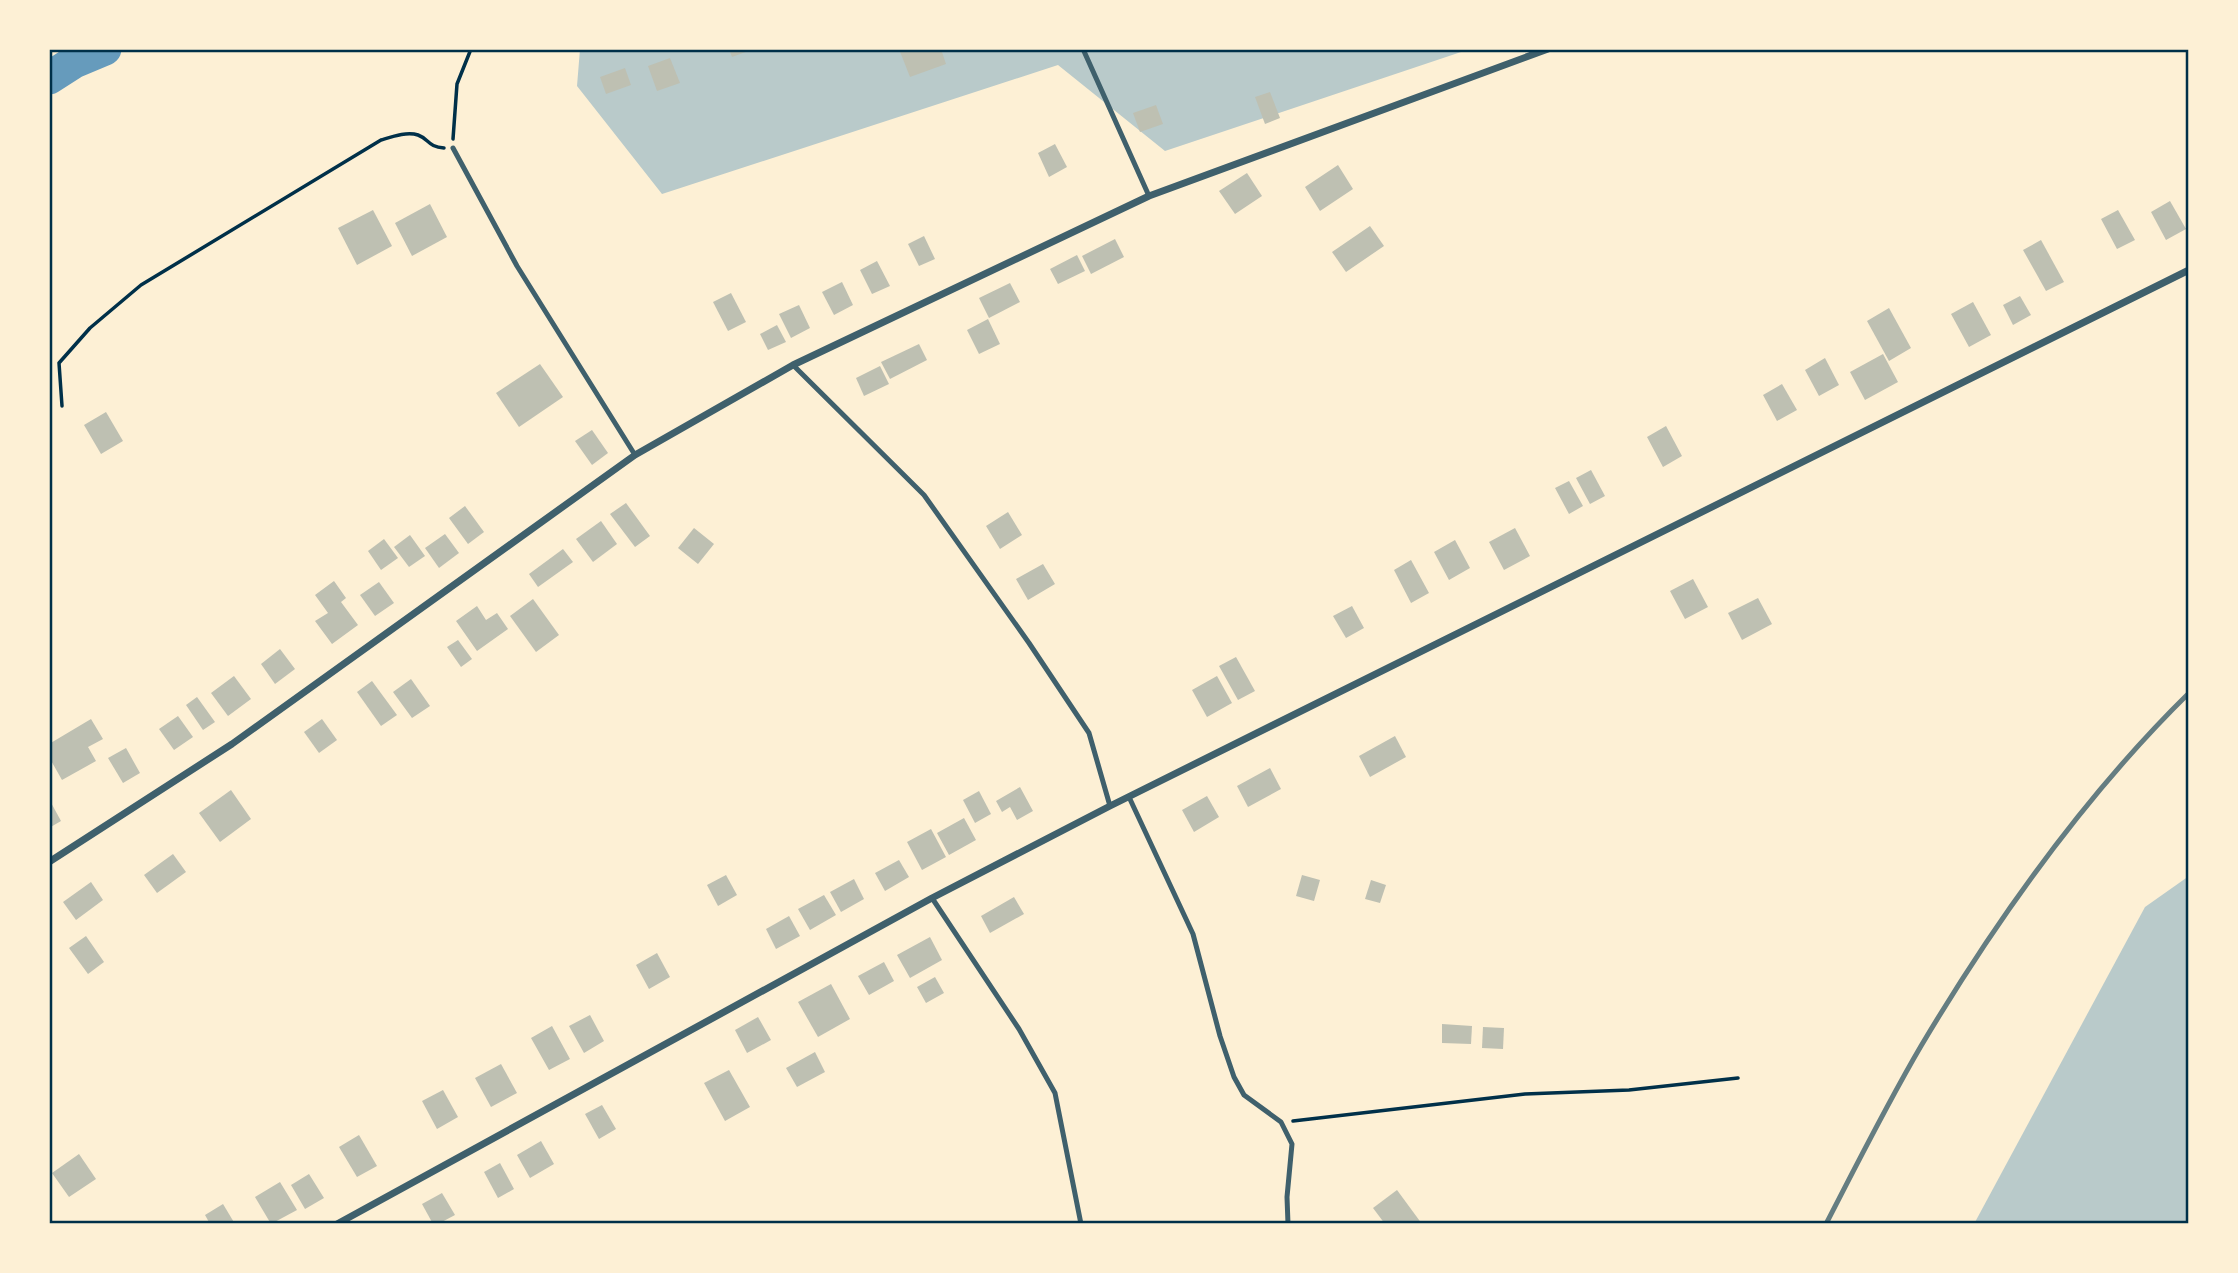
<svg xmlns="http://www.w3.org/2000/svg" width="2238" height="1273" viewBox="0 0 2238 1273" font-family="'Alegreya Sans',sans-serif">
<style>
.green{fill:#b9caca}
.lines{fill:none;stroke-linecap:round;stroke-linejoin:round}
.river{stroke:#669bbc;stroke-width:33}
.building{fill:#bec0b2}
.path{stroke:#003049;stroke-width:3.5}
.service{stroke:#3f606c;stroke-width:5}
.minor{stroke:#3f606c;stroke-width:7}
.rail{stroke:#657d81;stroke-width:5}
.neatline{fill:none;stroke:#003049;stroke-width:2.5}
</style>
<rect width="100%" height="100%" fill="#fdf0d5"/>
<g class="green">
<polygon points="580,49 1470,49 1165,151 1058,65 662,194 577,86"/>
<polygon points="2189,876 2189,1224 1974,1224 2145,907"/>
</g>
<g class="lines">
<polyline class="river" points="49,78 74,62 105,49"/>
</g>
<g class="building">
<polygon points="729,49 754,49 732,57"/>
<polygon points="899,49 941,49 946,64 910,77"/>
<polygon points="670,58 680,83 657,91 648,66"/>
<polygon points="625,68 631,85 606,94 600,77"/>
<polygon points="1270,92 1280,118 1265,124 1255,97"/>
<polygon points="1156,105 1163,124 1140,132 1133,113"/>
<polygon points="1055,144 1067,167 1049,177 1038,153"/>
<polygon points="1338,165 1353,189 1320,211 1305,187"/>
<polygon points="1247,173 1262,196 1235,214 1219,191"/>
<polygon points="2170,201 2186,229 2166,240 2151,212"/>
<polygon points="430,204 447,237 412,256 395,223"/>
<polygon points="373,210 392,246 357,265 338,228"/>
<polygon points="2118,210 2135,240 2117,249 2101,219"/>
<polygon points="1370,226 1384,246 1346,272 1332,252"/>
<polygon points="924,236 935,259 919,266 908,244"/>
<polygon points="1115,239 1124,257 1091,274 1082,256"/>
<polygon points="2041,240 2064,282 2046,291 2023,250"/>
<polygon points="1077,255 1085,271 1058,284 1050,269"/>
<polygon points="877,261 890,286 872,294 860,270"/>
<polygon points="842,282 853,305 834,315 822,292"/>
<polygon points="1010,283 1020,302 989,318 979,298"/>
<polygon points="731,293 746,322 728,331 713,302"/>
<polygon points="2020,296 2031,315 2013,325 2003,305"/>
<polygon points="1973,302 1991,335 1969,347 1951,314"/>
<polygon points="799,305 810,328 791,338 779,314"/>
<polygon points="1889,308 1911,348 1889,361 1867,321"/>
<polygon points="988,319 1000,344 979,354 967,330"/>
<polygon points="777,325 786,342 768,350 760,334"/>
<polygon points="919,344 927,360 890,379 881,362"/>
<polygon points="1883,354 1898,382 1865,400 1850,372"/>
<polygon points="1825,358 1839,385 1819,396 1805,370"/>
<polygon points="540,364 563,397 519,427 496,393"/>
<polygon points="880,366 889,384 864,396 856,378"/>
<polygon points="1782,384 1797,410 1777,421 1763,395"/>
<polygon points="106,412 123,441 101,454 84,425"/>
<polygon points="1666,426 1682,456 1663,467 1647,437"/>
<polygon points="592,430 608,453 592,465 575,441"/>
<polygon points="1591,470 1605,496 1590,504 1576,478"/>
<polygon points="1569,481 1583,506 1569,514 1555,488"/>
<polygon points="626,503 650,536 635,547 610,514"/>
<polygon points="465,506 484,532 468,544 449,518"/>
<polygon points="1008,512 1022,535 1000,549 986,526"/>
<polygon points="601,521 617,544 593,562 576,539"/>
<polygon points="694,528 714,544 698,564 678,548"/>
<polygon points="1515,528 1530,556 1504,570 1489,542"/>
<polygon points="445,534 459,553 439,568 425,548"/>
<polygon points="410,535 425,556 409,567 394,547"/>
<polygon points="384,539 398,558 381,570 368,551"/>
<polygon points="1455,540 1470,568 1449,580 1434,552"/>
<polygon points="563,549 573,562 538,587 529,574"/>
<polygon points="1411,560 1429,593 1411,603 1394,570"/>
<polygon points="1043,564 1055,584 1028,600 1016,579"/>
<polygon points="1693,579 1708,607 1685,619 1670,591"/>
<polygon points="334,581 346,598 341,602 358,625 332,644 315,621 328,613 315,595"/>
<polygon points="379,582 394,603 375,616 360,595"/>
<polygon points="1758,598 1772,624 1742,640 1728,613"/>
<polygon points="533,599 559,635 536,652 510,616"/>
<polygon points="477,606 486,620 497,613 508,629 477,651 456,621"/>
<polygon points="1352,606 1364,628 1346,638 1333,616"/>
<polygon points="458,640 472,659 461,667 447,647"/>
<polygon points="280,649 295,669 275,684 261,664"/>
<polygon points="1236,657 1255,691 1238,700 1219,666"/>
<polygon points="234,676 251,699 228,716 211,693"/>
<polygon points="1217,676 1232,703 1207,717 1192,690"/>
<polygon points="411,679 430,706 412,718 393,692"/>
<polygon points="372,681 397,715 381,726 357,692"/>
<polygon points="197,697 215,722 203,730 186,705"/>
<polygon points="178,716 193,737 174,750 159,729"/>
<polygon points="91,719 103,739 88,747 96,761 62,780 49,757 49,744"/>
<polygon points="322,719 337,740 319,753 304,732"/>
<polygon points="1395,736 1406,757 1370,777 1359,756"/>
<polygon points="126,748 140,773 123,783 108,758"/>
<polygon points="1270,768 1281,789 1248,807 1237,786"/>
<polygon points="1020,787 1033,811 1017,820 1010,807 1002,812 996,801"/>
<polygon points="231,790 251,819 220,842 199,813"/>
<polygon points="979,791 991,814 975,823 963,800"/>
<polygon points="1207,796 1219,817 1194,832 1182,810"/>
<polygon points="49,799 61,821 49,828"/>
<polygon points="964,818 976,840 949,855 937,833"/>
<polygon points="931,829 946,857 922,870 907,842"/>
<polygon points="173,854 186,872 157,893 144,875"/>
<polygon points="899,860 909,877 885,891 875,873"/>
<polygon points="726,875 737,895 718,906 707,885"/>
<polygon points="1302,875 1320,880 1314,901 1296,896"/>
<polygon points="854,879 864,899 841,912 830,892"/>
<polygon points="1371,880 1386,885 1380,903 1365,899"/>
<polygon points="91,882 103,900 76,920 63,902"/>
<polygon points="824,895 836,915 810,930 798,909"/>
<polygon points="1014,897 1024,914 990,933 981,916"/>
<polygon points="789,916 800,936 776,949 766,929"/>
<polygon points="86,936 104,962 88,974 69,948"/>
<polygon points="930,937 942,960 910,978 897,955"/>
<polygon points="657,953 670,977 649,989 636,965"/>
<polygon points="884,962 894,981 869,995 858,976"/>
<polygon points="935,977 944,993 926,1003 917,987"/>
<polygon points="831,984 850,1019 818,1037 798,1002"/>
<polygon points="590,1015 604,1041 584,1053 569,1026"/>
<polygon points="758,1017 771,1040 747,1053 735,1030"/>
<polygon points="1442,1024 1472,1026 1471,1044 1442,1043"/>
<polygon points="552,1026 570,1059 549,1070 531,1038"/>
<polygon points="1483,1027 1504,1028 1503,1049 1482,1048"/>
<polygon points="815,1052 825,1072 797,1087 786,1068"/>
<polygon points="501,1064 517,1093 491,1107 475,1078"/>
<polygon points="729,1070 750,1107 725,1121 704,1083"/>
<polygon points="443,1090 458,1117 437,1129 422,1101"/>
<polygon points="602,1105 616,1129 599,1139 585,1114"/>
<polygon points="359,1135 377,1166 357,1177 339,1147"/>
<polygon points="541,1141 554,1164 530,1178 517,1155"/>
<polygon points="79,1154 96,1179 69,1197 52,1173"/>
<polygon points="500,1163 514,1189 498,1198 484,1172"/>
<polygon points="309,1174 324,1198 305,1209 291,1185"/>
<polygon points="280,1182 297,1210 271,1224 255,1197"/>
<polygon points="1397,1190 1422,1224 1385,1224 1373,1208"/>
<polygon points="442,1193 455,1215 438,1224 433,1224 422,1204"/>
<polygon points="223,1204 235,1224 210,1224 205,1215"/>
</g>
<g class="lines">
<g class="path">
<polyline points="453,139 457,84 471,49"/>
<path d="M62 406 59 363 90 328 141 285 381 140C391 137 407 131 418 135 429 139 428 147 444 148"/>
<polyline points="1293,1121 1525,1094 1629,1090 1738,1078"/>
</g>
<g class="service">
<polyline points="1083,49 1149,196"/>
<polyline points="453,148 517,266 635,455"/>
<polyline points="793,365 924,495 1029,643 1089,733 1110,806"/>
<polyline points="1129,797 1193,934 1220,1036 1234,1077 1244,1095 1281,1122 1292,1144 1287,1197 1288,1224"/>
<polyline points="932,898 1019,1029 1055,1093 1081,1224"/>
</g>
<g class="minor">
<polyline points="49,862 232,744 635,455 793,365 1149,196 1548,49"/>
<polyline points="337,1224 932,898 1110,806 2189,270"/>
</g>
<path class="rail" d="M1826 1224C1857 1164 1887 1104 1921 1046 1996 920 2084 796 2189 693"/>
</g>
<rect width="2238" height="1273" fill="none" stroke="#fdf0d5" stroke-width="102"/>
<rect x="51" y="51" width="2136" height="1171" class="neatline"/>
</svg>
